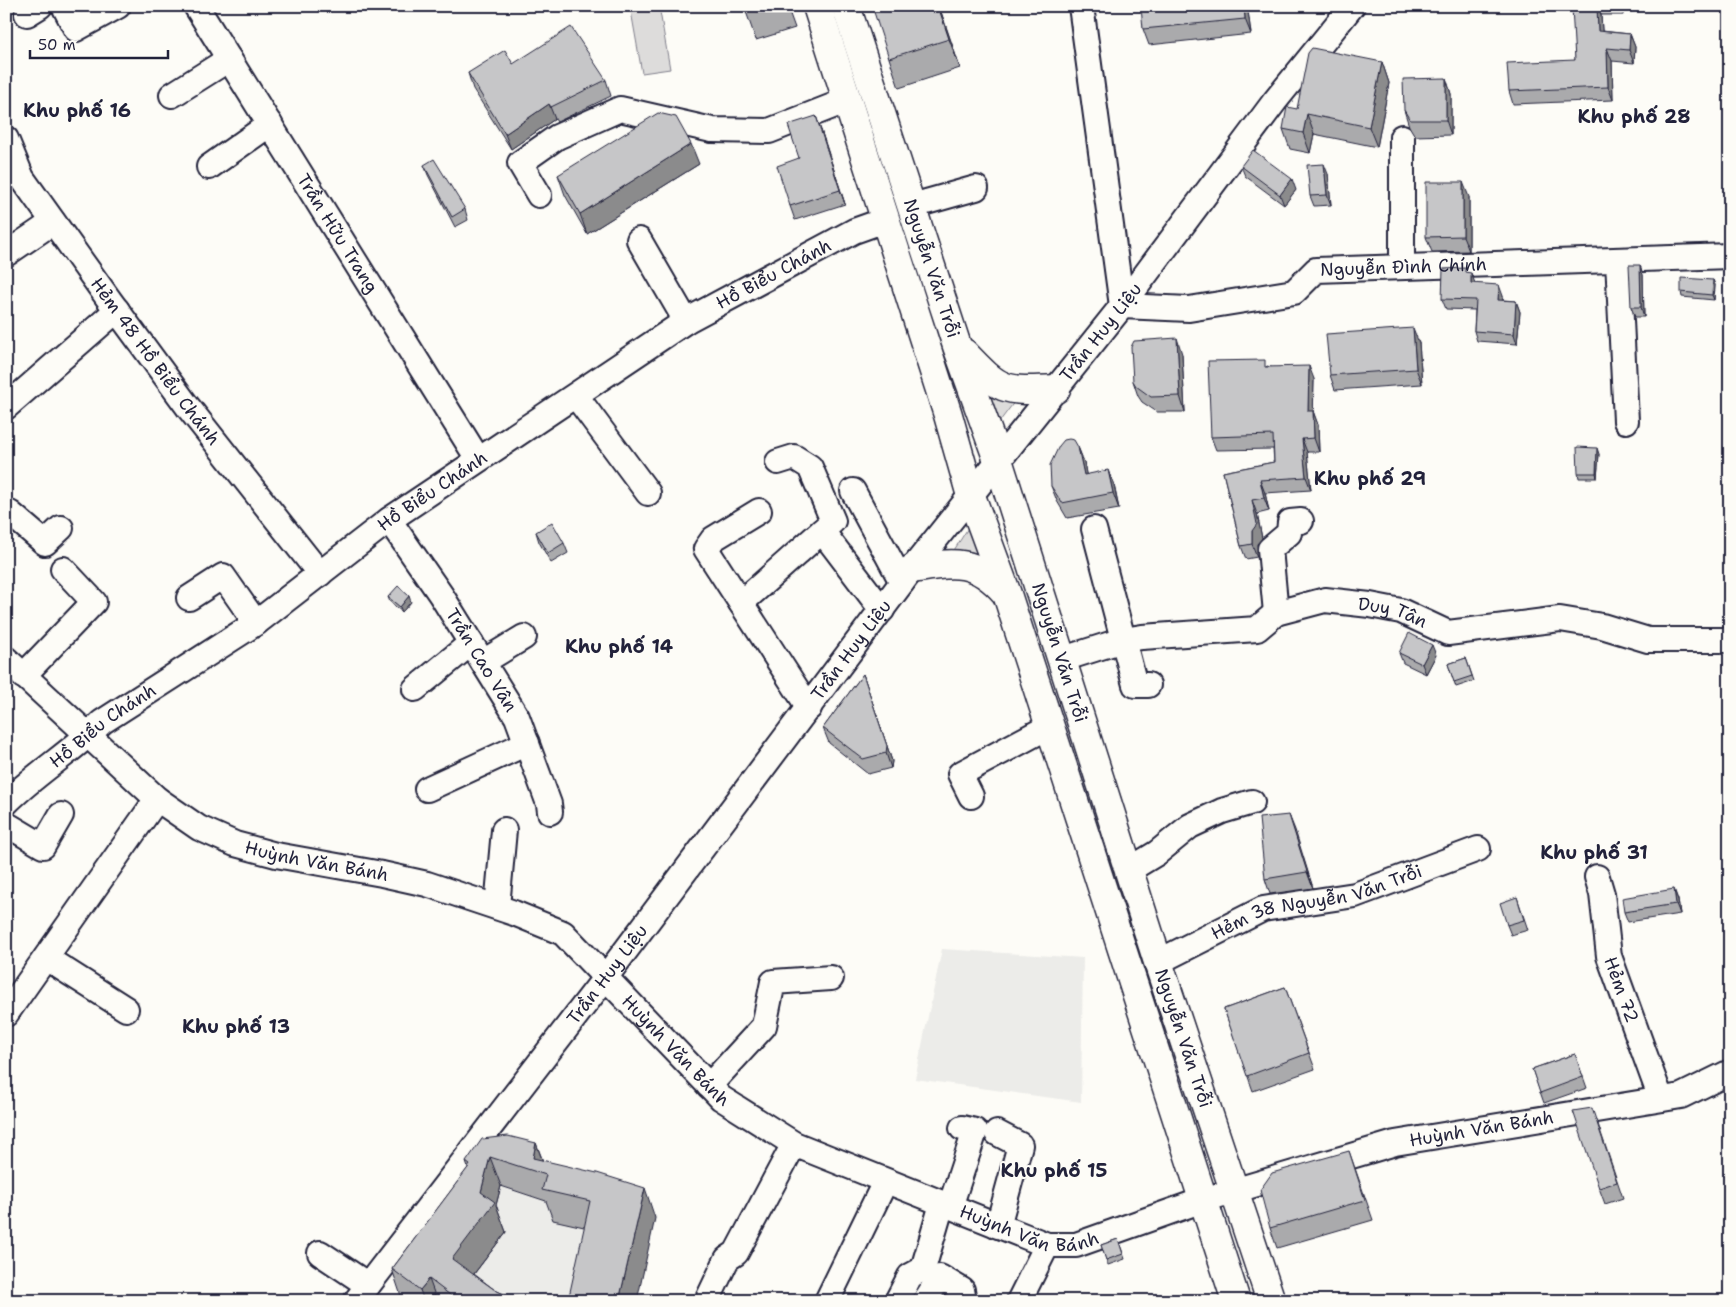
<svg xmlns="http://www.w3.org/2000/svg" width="1736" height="1307" viewBox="0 0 1736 1307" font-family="'Shantell Sans',sans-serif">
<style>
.built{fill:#ecece9}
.green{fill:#dddcdb;stroke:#807f8b}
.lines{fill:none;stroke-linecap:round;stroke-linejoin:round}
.minor-casing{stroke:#22223b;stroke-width:28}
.major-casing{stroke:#22223b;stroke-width:31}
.minor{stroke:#fdfcf7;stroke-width:24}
.major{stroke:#fdfcf7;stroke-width:28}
.wall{fill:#aaaaac;stroke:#22223b}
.shaded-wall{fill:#8b8b8c;stroke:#22223b}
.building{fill:#c6c6c8;stroke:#22223b}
.labels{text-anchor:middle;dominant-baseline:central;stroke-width:4;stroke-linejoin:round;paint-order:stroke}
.street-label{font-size:18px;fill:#22223b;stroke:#fdfcf7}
.neighbourhood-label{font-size:19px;font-weight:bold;fill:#22223b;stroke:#fdfcf7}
</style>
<rect width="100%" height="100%" fill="#fdfcf7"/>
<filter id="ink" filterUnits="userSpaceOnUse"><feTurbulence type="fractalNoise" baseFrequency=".02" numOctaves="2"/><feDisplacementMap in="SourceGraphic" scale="10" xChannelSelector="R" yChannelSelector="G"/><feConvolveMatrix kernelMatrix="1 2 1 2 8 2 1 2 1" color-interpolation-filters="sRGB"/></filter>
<g filter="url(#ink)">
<g class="built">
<polygon points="942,949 1083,958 1081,1102 915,1079"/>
<polygon points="530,1141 521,1177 657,1216 637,1301 419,1301 398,1285 492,1149"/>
</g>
<g class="green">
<polygon points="659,6 670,69 642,73 631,11"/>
<polygon points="987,394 1015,401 997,425"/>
<polygon points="968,528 980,559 951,555"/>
</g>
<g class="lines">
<defs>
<g id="minor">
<polyline points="64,6 76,29 118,6"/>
<path id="s1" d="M196 6 478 459"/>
<polyline points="1081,6 1122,306"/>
<polyline points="27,14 40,6"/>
<polyline points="172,95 229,59"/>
<polyline points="1402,137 1402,267"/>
<path id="s2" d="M6 139 22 178 110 301 188 407 320 574"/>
<polyline points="209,167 270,124"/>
<polyline points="539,195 520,163 557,137 620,109 712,130 769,131 848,100"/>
<polyline points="912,206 976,188"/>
<polyline points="639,240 686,321"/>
<polyline points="6,254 53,222"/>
<polyline points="1618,260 1626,421"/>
<path id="s3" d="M1122 306 1189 309 1294 292 1316 270 1730 256"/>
<polyline points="576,396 648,493"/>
<polyline points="6,407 117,310"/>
<polyline points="778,462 794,457 810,467 833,521 822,531 882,610"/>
<polyline points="853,491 902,582"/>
<polyline points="759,511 713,539 706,549 809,708"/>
<polyline points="6,516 10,513 45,543 61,528"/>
<path id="s4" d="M389 520 441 595 517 717 549 804 550 812"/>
<polyline points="1094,529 1135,685 1148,685"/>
<polyline points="189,598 223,576 256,623"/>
<polyline points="741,603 822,531"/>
<polyline points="1276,613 1270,549 1289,533 1290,522 1301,521"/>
<path id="s5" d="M6 659 157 799 199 828 235 844 276 855 382 874 427 884 514 913 563 933 721 1098 794 1144 1047 1245H1076L1203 1200 1395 1143 1681 1096 1730 1072"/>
<path id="s6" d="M1063 659 1123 640 1142 637 1257 629 1276 613 1325 600 1370 605 1401 611 1448 633 1560 619 1602 626 1648 640H1730"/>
<polyline points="483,662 524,637"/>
<polyline points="23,676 94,602 63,569"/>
<polyline points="415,689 471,643"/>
<polyline points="427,789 527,743"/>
<polyline points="971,796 960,774 1048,727"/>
<path id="s7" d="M6 803C36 773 72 752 102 722L256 623 389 520 686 321 854 231 885 220"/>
<polyline points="6,824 43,846 61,815"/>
<polyline points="1129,870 1157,853 1190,826 1222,811 1252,802"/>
<path id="s8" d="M1597 877 1602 894 1609 956 1661 1099"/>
<polyline points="497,907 504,830"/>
<polyline points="46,958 126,1009"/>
<path id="s9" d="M1158 962 1263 909 1355 895 1478 849"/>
<polyline points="6,1014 157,799"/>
<polyline points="709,1086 764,1026 773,982 831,978"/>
<polyline points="997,1133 1020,1145 998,1226"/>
<polyline points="950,1207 975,1131 962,1128"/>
<polyline points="320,1253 368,1285"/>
<path id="s10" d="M356 1301 605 978 912 569 1122 306 1275 101 1352 6"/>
<polyline points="707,1301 727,1259 736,1253 794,1144"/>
<polyline points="827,1301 885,1182"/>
<polyline points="897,1301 910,1276 923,1269 942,1204"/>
<polyline points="925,1301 940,1277 962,1290 964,1301"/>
<polyline points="1019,1301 1047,1245"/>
</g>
<g id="major">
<polyline points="817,6 948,415 971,496 1007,594 1236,1301"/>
<path id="s11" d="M846 6 957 346 999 463 1158 962 1271 1301"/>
<path d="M964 353C1000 391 1003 392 1056 389"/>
<path d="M912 569C954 562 975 558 1005 592"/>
</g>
</defs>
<use href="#minor" class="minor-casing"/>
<use href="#major" class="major-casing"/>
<use href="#minor" class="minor"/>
<use href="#major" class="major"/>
</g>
<g class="wall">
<polygon points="744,6 787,6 795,28 756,40"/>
<polygon points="939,6 960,68 899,88 889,58"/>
<polygon points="1144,6 1247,6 1248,11 1251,34 1149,45 1143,29"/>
<polygon points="1578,6 1623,6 1623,15 1601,15 1602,31 1630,34 1635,47 1634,63 1612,61 1613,100 1513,104 1509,91 1575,60"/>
<polygon points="1382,62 1389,83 1377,147 1314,134 1310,153 1290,149 1283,129 1297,109"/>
<polygon points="513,64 606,80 611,96 557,122 555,119 511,149 473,89 468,73"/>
<polygon points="1446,78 1451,94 1451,135 1415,136 1409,126 1404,110"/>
<polygon points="821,130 845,204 795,220 790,206 799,158"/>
<polygon points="699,164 587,234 565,195 558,175"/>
<polygon points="424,165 465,209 468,220 455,227 428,175"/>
<polygon points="1241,166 1296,190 1284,205 1245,176"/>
<polygon points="1328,174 1331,205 1314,206 1310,196"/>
<polygon points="1469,197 1469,251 1432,252 1426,237"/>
<polygon points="1640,265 1643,275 1644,317 1635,317 1631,307"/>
<polygon points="1467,272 1475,283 1503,296 1503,300 1516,301 1520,312 1517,344 1477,341 1474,331 1475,310 1446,309 1442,299"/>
<polygon points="1713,280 1715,285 1714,300 1682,297 1681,292"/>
<polygon points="1419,343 1422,384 1335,390 1330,375"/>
<polygon points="1182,354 1185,412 1157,412 1142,402 1138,396 1133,381"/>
<polygon points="1267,366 1314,379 1313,411 1318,425 1319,452 1307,452 1311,490 1265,493 1269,511 1257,514 1262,538 1257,544 1257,557 1246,559 1241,546 1223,472 1274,462 1273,449 1216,450 1211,437"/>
<polygon points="1078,447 1084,462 1086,474 1114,485 1119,509 1067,518 1057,501 1051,486"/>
<polygon points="1599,454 1597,478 1579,478 1578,473"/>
<polygon points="536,532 564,543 568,553 551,563 539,542"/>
<polygon points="388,597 411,602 402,612 390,602"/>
<polygon points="1399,653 1436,655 1426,674 1403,663"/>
<polygon points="1466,658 1474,681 1456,687 1448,664"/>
<polygon points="863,674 892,761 891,768 868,774 829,743 823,728"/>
<polygon points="1289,815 1313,888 1270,894 1265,879"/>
<polygon points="1674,889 1678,900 1680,914 1628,922 1624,912"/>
<polygon points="1517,897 1528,930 1511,935 1507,925"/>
<polygon points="1285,987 1315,1069 1253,1091 1224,1009"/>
<polygon points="1575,1054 1587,1088 1544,1103 1532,1069"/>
<polygon points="1598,1124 1623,1198 1605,1204 1599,1188"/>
<polygon points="536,1143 543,1161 655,1218 584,1227 553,1220 546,1201 501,1186 496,1205 506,1232 474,1274 495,1290 506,1295 538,1301 405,1301 402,1299 392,1269 468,1168 466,1162"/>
<polygon points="1349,1151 1373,1220 1277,1248 1270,1228"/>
<polygon points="1118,1239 1125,1259 1108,1265 1101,1245"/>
</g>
<g class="shaded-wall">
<polygon points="938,6 939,6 960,68 949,39"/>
<polygon points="1244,6 1247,6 1248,11 1251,34 1245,19"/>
<polygon points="1597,6 1598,6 1601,15 1603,44 1598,31"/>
<polygon points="1620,6 1623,6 1623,15"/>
<polygon points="1630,34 1635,47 1634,63 1629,50"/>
<polygon points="1607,48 1612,61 1613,100 1608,87"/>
<polygon points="1382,62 1389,83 1377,147 1369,127"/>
<polygon points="1446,78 1451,94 1451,135 1446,120"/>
<polygon points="549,104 555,119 511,149 505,134"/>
<polygon points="1307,114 1314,134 1310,153 1303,133"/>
<polygon points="816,116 821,130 845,204 840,190"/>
<polygon points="691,144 699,164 587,234 580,214"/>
<polygon points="1324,164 1328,174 1331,205 1327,195"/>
<polygon points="1292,179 1296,190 1284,205 1280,195"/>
<polygon points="1463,182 1469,197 1469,251 1463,236"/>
<polygon points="1640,265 1643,275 1644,317 1641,307"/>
<polygon points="1471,273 1475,283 1475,293 1471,283"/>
<polygon points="1713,280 1715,285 1714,300 1712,295"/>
<polygon points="1499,285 1503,296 1502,310 1498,300"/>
<polygon points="1516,301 1520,312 1517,344 1514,334"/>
<polygon points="1413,328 1419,343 1422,384 1416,369"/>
<polygon points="1177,338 1182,354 1185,412 1180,396"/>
<polygon points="1309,366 1314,379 1313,425 1308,411"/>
<polygon points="1313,411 1318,425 1319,452 1314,438"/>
<polygon points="1302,439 1307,452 1311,490 1306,477"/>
<polygon points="1078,447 1084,462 1089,490 1084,475"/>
<polygon points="1597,448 1599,454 1597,478 1596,473"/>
<polygon points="1108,470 1114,485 1119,509 1113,493"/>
<polygon points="1260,480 1265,493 1269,511 1264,498"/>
<polygon points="1252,500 1257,514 1262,538 1257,544 1257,557 1252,544"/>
<polygon points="409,596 411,602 402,612 400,607"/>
<polygon points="1432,645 1436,655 1426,674 1422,664"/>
<polygon points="863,674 892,761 891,768 886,753"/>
<polygon points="1289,815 1295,830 1313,888 1307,872"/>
<polygon points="1674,889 1678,900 1680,914 1676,904"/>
<polygon points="536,1143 547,1173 533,1158"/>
<polygon points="490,1157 501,1186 496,1205 506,1232 463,1288 452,1259 481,1192"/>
<polygon points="645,1188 655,1218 637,1301 619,1301"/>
<polygon points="429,1279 437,1301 424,1301 420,1290"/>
</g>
<g class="building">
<polygon points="744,6 760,6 745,11"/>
<polygon points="872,6 938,6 949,39 889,58"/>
<polygon points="1244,6 1245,19 1143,29 1141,7"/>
<polygon points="1578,6 1597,6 1598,31 1630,34 1629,50 1607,48 1608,87 1509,91 1507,63 1575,60 1572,7"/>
<polygon points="571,27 606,80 551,107 549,104 505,134 468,73 505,50 513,64"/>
<polygon points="1312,48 1382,62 1369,127 1307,114 1303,133 1283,129 1287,107 1297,109 1308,53"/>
<polygon points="1446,78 1446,120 1410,120 1404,110 1403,79"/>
<polygon points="658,113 676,117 691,144 580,214 558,175"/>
<polygon points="816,116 840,190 790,206 777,166 799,158 788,125"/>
<polygon points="1253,150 1292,179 1280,195 1241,166"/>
<polygon points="434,159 465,209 452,217 424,165"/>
<polygon points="1324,164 1327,195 1310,196 1307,165"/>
<polygon points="1426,182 1463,182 1463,236 1426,237"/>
<polygon points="1629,265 1640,265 1641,307 1631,307"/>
<polygon points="1465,268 1465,272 1471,273 1471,283 1499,285 1498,300 1516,301 1514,334 1474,331 1476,300 1442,299 1443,269"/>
<polygon points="1681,278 1713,280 1712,295 1681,292"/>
<polygon points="1413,328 1416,369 1330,375 1326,334"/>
<polygon points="1177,338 1180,396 1151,397 1136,386 1133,381 1131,347 1134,341"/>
<polygon points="1265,360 1265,367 1309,366 1308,411 1313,411 1314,438 1302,439 1306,477 1260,480 1264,498 1252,500 1257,524 1252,531 1252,544 1241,546 1223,472 1274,462 1273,435 1211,437 1208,361"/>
<polygon points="1069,439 1074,440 1078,447 1084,475 1108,470 1113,493 1062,503 1051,486 1050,465 1059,446 1064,440"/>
<polygon points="1577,447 1597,448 1596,473 1578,473"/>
<polygon points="552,522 564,543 548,553 536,532"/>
<polygon points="398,586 409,596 400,607 388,597"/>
<polygon points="1409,633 1432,645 1422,664 1399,653"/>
<polygon points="1466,658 1472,676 1454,682 1448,664"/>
<polygon points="863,674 887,746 886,753 863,759 823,728"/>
<polygon points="1289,815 1307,872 1265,879 1259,818"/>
<polygon points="1674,889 1676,904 1624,912 1622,898"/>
<polygon points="1517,897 1524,920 1507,925 1500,903"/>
<polygon points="1285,987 1309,1053 1247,1076 1224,1009"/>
<polygon points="1575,1054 1583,1077 1540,1093 1532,1069"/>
<polygon points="1592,1108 1617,1182 1599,1188 1573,1111"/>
<polygon points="508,1136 536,1143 533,1158 597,1173 645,1188 619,1301 568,1301 590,1201 542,1190 546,1175 490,1157 481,1192 495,1202 452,1259 495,1290 506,1295 538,1301 458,1301 429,1279 420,1290 392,1269 470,1165 466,1162 482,1139"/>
<polygon points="1349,1151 1365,1200 1270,1228 1260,1190 1272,1173"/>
<polygon points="1118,1239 1123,1254 1106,1260 1101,1245"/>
</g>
</g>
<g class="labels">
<g class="street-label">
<text stroke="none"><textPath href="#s1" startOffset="268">Trần Hữu Trang</textPath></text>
<text stroke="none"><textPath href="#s3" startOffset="292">Nguyễn Đình Chính</textPath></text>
<text stroke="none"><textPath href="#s11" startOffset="276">Nguyễn Văn Trỗi</textPath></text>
<text stroke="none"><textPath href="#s7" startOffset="934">Hồ Biểu Chánh</textPath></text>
<text stroke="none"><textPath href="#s10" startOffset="1222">Trần Huy Liệu</textPath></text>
<text stroke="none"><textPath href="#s2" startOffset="269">Hẻm 48 Hồ Biểu Chánh</textPath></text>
<text stroke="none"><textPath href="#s7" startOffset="529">Hồ Biểu Chánh</textPath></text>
<text stroke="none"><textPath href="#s6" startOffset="342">Duy Tân</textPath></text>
<text stroke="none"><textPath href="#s10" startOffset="818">Trần Huy Liệu</textPath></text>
<text stroke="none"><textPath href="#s11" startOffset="681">Nguyễn Văn Trỗi</textPath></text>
<text stroke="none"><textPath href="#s4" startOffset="168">Trần Cao Vân</textPath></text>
<text stroke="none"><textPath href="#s7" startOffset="124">Hồ Biểu Chánh</textPath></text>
<text stroke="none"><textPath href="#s5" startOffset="380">Huỳnh Văn Bánh</textPath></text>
<text stroke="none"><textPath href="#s9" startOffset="171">Hẻm 38 Nguyễn Văn Trỗi</textPath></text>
<text stroke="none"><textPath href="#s10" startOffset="412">Trần Huy Liệu</textPath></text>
<text stroke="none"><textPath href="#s8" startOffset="116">Hẻm 72</textPath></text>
<text stroke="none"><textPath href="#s11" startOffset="1086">Nguyễn Văn Trỗi</textPath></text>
<text stroke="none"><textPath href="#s5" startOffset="800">Huỳnh Văn Bánh</textPath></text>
<text stroke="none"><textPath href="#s5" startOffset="1676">Huỳnh Văn Bánh</textPath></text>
<text stroke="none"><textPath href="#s5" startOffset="1204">Huỳnh Văn Bánh</textPath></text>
</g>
<g class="neighbourhood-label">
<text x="77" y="110">Khu phố 16</text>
<text x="1634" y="116">Khu phố 28</text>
<text x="1370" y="478">Khu phố 29</text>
<text x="619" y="646">Khu phố 14</text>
<text x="1594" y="852">Khu phố 31</text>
<text x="236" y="1026">Khu phố 13</text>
<text x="1054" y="1170">Khu phố 15</text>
</g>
</g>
<rect width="1736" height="1307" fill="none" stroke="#fdfcf7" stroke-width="25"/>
<rect x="12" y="12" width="1711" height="1282" fill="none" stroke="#22223b" stroke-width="2" filter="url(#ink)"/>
<path d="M30 50v8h138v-8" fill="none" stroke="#22223b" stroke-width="2.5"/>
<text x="38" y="50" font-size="15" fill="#22223b" stroke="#fdfcf7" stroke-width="4" paint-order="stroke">50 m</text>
</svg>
